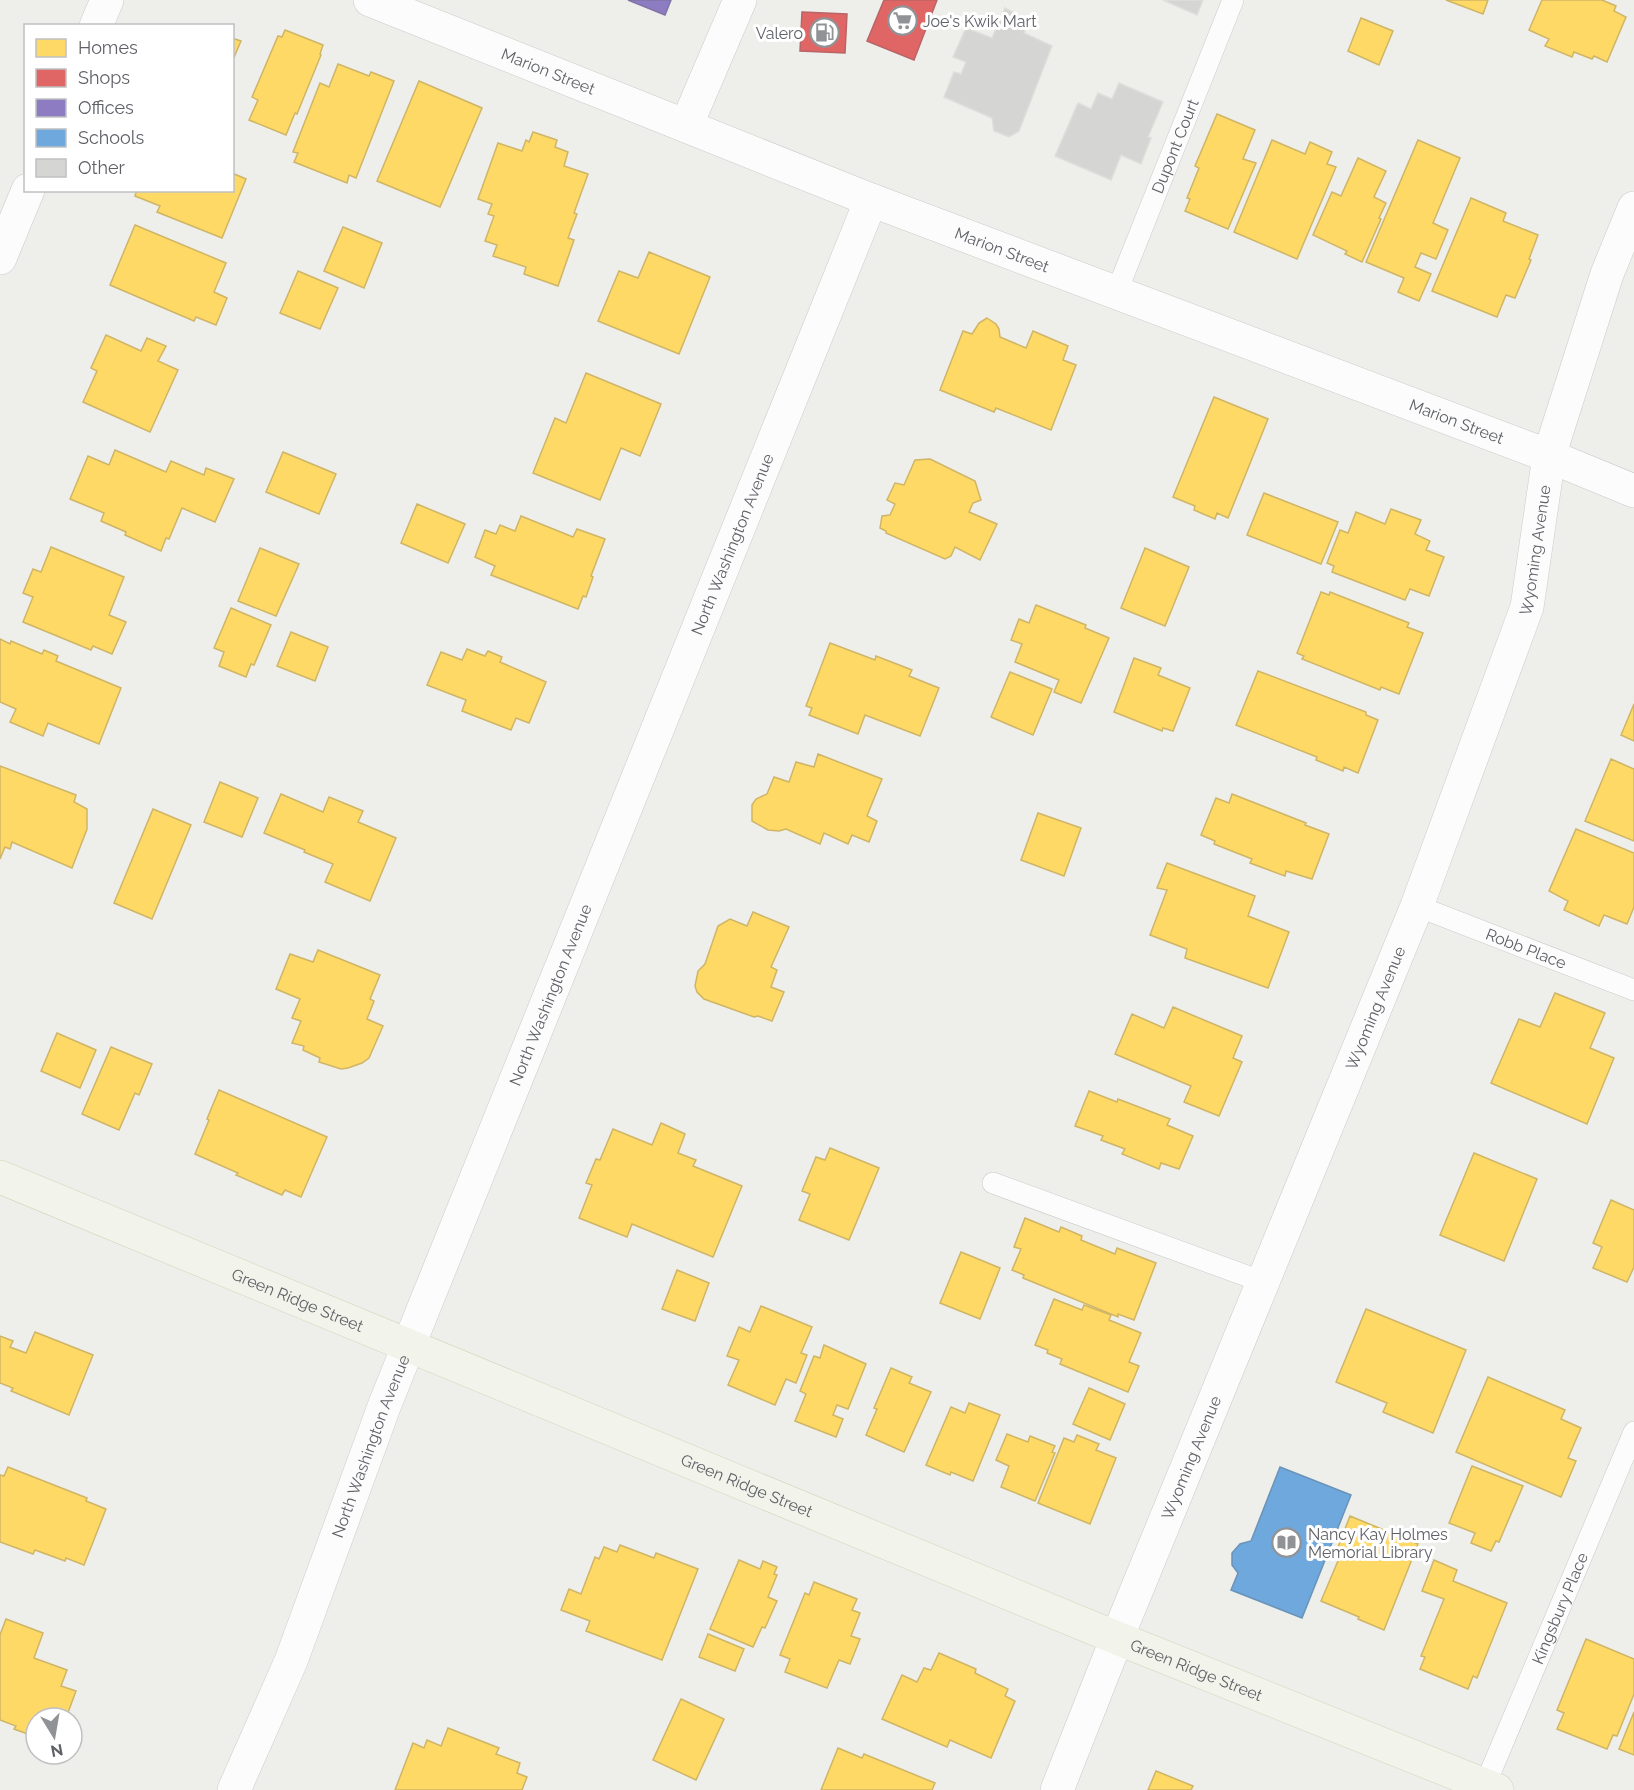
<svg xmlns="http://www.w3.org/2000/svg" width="1634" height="1790" viewBox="0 0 1634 1790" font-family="Raleway,sans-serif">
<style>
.homes{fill:#ffd966;stroke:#cfb566;stroke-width:1.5}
.shops{fill:#e06666;stroke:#b96466;stroke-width:1.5}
.offices{fill:#8e7cc3;stroke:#8074a7;stroke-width:1.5}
.schools{fill:#6fa8dc;stroke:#6a93b9;stroke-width:1.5}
.building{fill:#d5d5d3;stroke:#dededa;stroke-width:1.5}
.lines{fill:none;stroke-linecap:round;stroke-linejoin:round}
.lane-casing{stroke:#cacaca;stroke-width:22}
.street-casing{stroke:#cacaca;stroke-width:34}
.secondary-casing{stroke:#cbcbcc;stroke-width:34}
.primary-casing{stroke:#d4d4ba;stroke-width:34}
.lane{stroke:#fcfcfc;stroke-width:21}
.street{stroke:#fcfcfc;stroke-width:33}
.secondary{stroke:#fcfcfc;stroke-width:33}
.primary{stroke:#f2f3ea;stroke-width:33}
.labels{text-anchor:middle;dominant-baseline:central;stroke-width:6;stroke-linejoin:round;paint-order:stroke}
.poi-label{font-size:16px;fill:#5f6167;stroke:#fff;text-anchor:start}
.street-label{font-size:16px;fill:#5f6167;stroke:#fff}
</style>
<rect width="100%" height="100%" fill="#eeeeea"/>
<g class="homes">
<polygon points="1446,0 1488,0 1483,14"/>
<polygon points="1542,0 1602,0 1616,6 1614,11 1626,17 1607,62 1594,56 1592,59 1574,52 1572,57 1545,46 1549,39 1529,30"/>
<polygon points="1361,18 1393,31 1379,65 1348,51"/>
<polygon points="285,30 323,45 320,54 321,55 297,114 295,113 286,135 249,120 258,100 252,97 278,36 282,37"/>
<polygon points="232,38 241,41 232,62"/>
<polygon points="338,64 369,76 371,72 394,81 356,178 349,175 347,183 294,162 298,153 293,152 320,83 329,87"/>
<polygon points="419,81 482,108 440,207 377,181"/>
<polygon points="1217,114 1255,130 1243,159 1256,163 1228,229 1185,211 1190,199 1187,198 1199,168 1195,166"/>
<polygon points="533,132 557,140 555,147 568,152 564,166 588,174 574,213 577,214 568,238 574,240 558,286 524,274 526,267 493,256 497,245 485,241 494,216 488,214 492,204 478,199 498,143 522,151 526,140 529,142"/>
<polygon points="1272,140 1305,154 1310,142 1332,152 1327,164 1336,167 1297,259 1234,232"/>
<polygon points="1418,140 1460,158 1433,223 1448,230 1436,259 1421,253 1415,267 1431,274 1419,301 1398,292 1404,278 1366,262"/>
<polygon points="1358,158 1386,171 1374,197 1386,203 1379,218 1381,219 1362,262 1345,254 1347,251 1313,235 1332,192 1341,196"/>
<polygon points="232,173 246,179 222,238 157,212 160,206 135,196 137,190 232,190"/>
<polygon points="1471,198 1506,213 1503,221 1538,235 1529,259 1531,260 1515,298 1506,295 1497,317 1432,291"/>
<polygon points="135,225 226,263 214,292 227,298 216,325 196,317 194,321 110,285"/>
<polygon points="343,227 382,243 364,288 324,271"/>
<polygon points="649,252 710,277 679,354 598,321 619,271 638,278"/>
<polygon points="298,271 338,288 320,329 280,313"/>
<polygon points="987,318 996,324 999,329 1000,337 1026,348 1033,331 1068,346 1063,360 1076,365 1051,430 996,408 994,412 940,390 963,331 972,334 979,323"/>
<polygon points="106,335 141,351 147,338 166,346 158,361 178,370 150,432 83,402 97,371 91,368"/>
<polygon points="586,373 661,404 640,456 621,448 600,500 533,473 555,418 566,423"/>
<polygon points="1214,397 1268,419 1228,518 1217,513 1215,519 1194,510 1195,506 1173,497"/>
<polygon points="115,450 166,472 171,461 204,475 206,468 234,479 215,522 182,508 169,539 166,538 161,551 125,535 126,532 101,521 104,513 70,499 88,456 109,465"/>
<polygon points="283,452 336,474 319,514 266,492"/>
<polygon points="930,459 975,481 981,500 973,503 969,512 997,524 980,560 955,547 951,556 945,559 886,533 886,531 880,528 882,516 890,515 895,504 887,500 895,483 904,485 915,460"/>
<polygon points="1264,493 1338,522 1321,564 1247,535"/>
<polygon points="417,504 465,524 448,563 401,543"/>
<polygon points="1391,509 1421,520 1415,534 1430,541 1426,550 1444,557 1429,596 1410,589 1405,600 1332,572 1334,566 1327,563 1340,530 1348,533 1356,512 1385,524"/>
<polygon points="521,516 573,537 577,529 605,539 591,576 593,577 586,597 583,596 578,609 491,575 495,566 475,557 485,530 496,534 500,525 515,531"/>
<polygon points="51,547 124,577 109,615 126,622 112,654 93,646 91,650 23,622 33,597 23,593 33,569 41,572"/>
<polygon points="260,548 299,564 276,616 238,601"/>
<polygon points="1145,548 1189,567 1165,626 1121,608"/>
<polygon points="1321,592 1329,595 1330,592 1409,623 1407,627 1423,633 1399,694 1381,687 1380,690 1302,659 1304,656 1297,653"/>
<polygon points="1036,605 1086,625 1085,628 1109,638 1081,703 1054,692 1059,680 1015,662 1022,644 1011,640 1019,619 1029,623"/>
<polygon points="231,608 271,625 254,665 251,664 246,677 219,666 224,652 214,648"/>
<polygon points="291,632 328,647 315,681 277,666"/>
<polygon points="0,639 10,644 11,641 42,654 44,650 58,656 56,661 121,688 99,744 48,723 43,736 10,722 16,709 0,702"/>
<polygon points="830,643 875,660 876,656 912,670 909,676 939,688 920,736 865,715 858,734 809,715 812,708 806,706"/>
<polygon points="467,649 485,656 488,651 502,657 500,662 546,682 529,723 516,718 511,730 462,711 466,700 427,685 441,652 462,660"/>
<polygon points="1134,658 1161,668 1158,675 1190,688 1173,731 1163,728 1162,731 1114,712"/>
<polygon points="1258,671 1366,712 1366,715 1378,720 1358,773 1344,767 1343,771 1316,760 1317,757 1236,725"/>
<polygon points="1010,672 1052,689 1033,735 991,717"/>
<polygon points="1634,704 1634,741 1621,735"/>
<polygon points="818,754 882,779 867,816 877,821 869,842 852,835 848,844 824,833 820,844 786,829 779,831 768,830 752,821 752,805 756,799 767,794 774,777 789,782 796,762 814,767"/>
<polygon points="1611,759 1634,769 1634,841 1585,821"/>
<polygon points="0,766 76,795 74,802 87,809 87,829 72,868 12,842 10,849 5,847 0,859"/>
<polygon points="220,782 258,798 242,837 204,822"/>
<polygon points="281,794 323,812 329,797 363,811 358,822 396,838 370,901 325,882 333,864 304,852 305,850 264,833"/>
<polygon points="1232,794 1306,823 1305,825 1329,834 1312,879 1286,871 1285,876 1250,863 1252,859 1214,844 1215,841 1201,835 1216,798 1229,803"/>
<polygon points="153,809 191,825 152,919 114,903"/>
<polygon points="1038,813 1081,828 1064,876 1021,860"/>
<polygon points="1576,829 1634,853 1634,907 1627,924 1604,915 1599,926 1564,910 1568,901 1549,891"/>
<polygon points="1167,863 1255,896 1248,916 1289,932 1268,988 1185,958 1187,949 1150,935 1167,890 1157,888"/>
<polygon points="753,912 789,927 771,967 777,970 771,987 784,992 772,1021 758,1016 754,1017 704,999 697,992 695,986 698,971 705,964 718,926 730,919 747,926"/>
<polygon points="318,950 380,975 370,999 374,1001 367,1019 383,1026 369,1058 362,1063 348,1068 341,1069 319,1062 320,1058 303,1050 304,1046 292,1043 301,1021 292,1018 300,999 276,989 290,954 313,962"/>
<polygon points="1555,993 1605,1013 1590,1048 1614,1058 1587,1124 1491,1083 1519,1019 1540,1027"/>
<polygon points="1173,1007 1242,1036 1233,1058 1242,1062 1219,1116 1184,1102 1191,1086 1115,1054 1132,1014 1164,1028"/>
<polygon points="57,1033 96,1050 80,1088 41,1071"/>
<polygon points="111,1047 152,1064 139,1095 135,1093 119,1130 82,1114"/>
<polygon points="219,1090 327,1137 301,1197 285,1190 282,1195 236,1175 238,1173 195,1154 209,1120 207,1119"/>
<polygon points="1089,1091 1117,1102 1118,1099 1170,1119 1167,1125 1193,1136 1179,1169 1161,1163 1159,1169 1122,1154 1125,1149 1101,1140 1103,1136 1075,1126"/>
<polygon points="661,1123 685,1134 678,1153 696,1160 693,1166 742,1186 713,1257 632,1224 627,1237 579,1218 592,1185 586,1183 596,1159 600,1160 613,1129 652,1145"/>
<polygon points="830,1148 879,1168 849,1240 799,1220 810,1194 802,1191 816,1157 825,1160"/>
<polygon points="1474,1153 1537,1179 1504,1261 1440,1235"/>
<polygon points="1611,1200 1634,1210 1634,1267 1627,1282 1593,1268 1602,1247 1593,1243"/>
<polygon points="1025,1218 1059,1232 1061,1227 1082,1236 1081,1240 1115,1254 1117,1248 1156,1263 1134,1320 1118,1314 1118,1317 1023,1278 1024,1275 1012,1270 1021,1249 1014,1247"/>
<polygon points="961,1252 1000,1268 980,1319 940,1303"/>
<polygon points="677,1270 709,1283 695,1321 662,1309"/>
<polygon points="1054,1299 1082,1310 1084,1305 1111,1315 1109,1320 1141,1333 1129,1362 1139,1366 1128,1392 1060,1364 1062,1359 1047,1353 1048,1350 1035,1345"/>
<polygon points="761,1306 812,1327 801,1353 807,1355 796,1383 786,1379 775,1405 728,1385 739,1360 727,1356 739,1327 750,1332"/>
<polygon points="1366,1309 1466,1350 1433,1433 1383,1412 1387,1403 1336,1382"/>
<polygon points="35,1332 93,1355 69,1415 11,1391 13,1388 0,1383 0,1336 13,1341 10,1347 26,1353"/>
<polygon points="824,1345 866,1364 848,1409 837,1405 833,1415 843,1419 836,1437 795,1421 806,1394 800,1391 814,1356 820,1358"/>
<polygon points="891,1368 912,1377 909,1383 931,1392 904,1452 866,1435 877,1409 874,1408"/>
<polygon points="1488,1377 1565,1410 1561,1419 1581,1428 1568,1458 1576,1461 1561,1497 1456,1452"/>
<polygon points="1089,1388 1125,1404 1110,1440 1073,1424"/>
<polygon points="969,1403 1000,1415 973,1481 951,1472 950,1475 926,1465 951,1407 965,1413"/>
<polygon points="1007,1434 1028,1442 1030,1436 1055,1446 1052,1452 1055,1453 1035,1501 1001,1487 1009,1466 996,1460"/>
<polygon points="1077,1435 1099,1444 1096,1450 1116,1458 1090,1524 1038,1503 1064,1438 1074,1442"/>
<polygon points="1472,1466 1523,1486 1499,1542 1496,1541 1491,1551 1471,1543 1475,1533 1449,1523"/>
<polygon points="8,1467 87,1498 86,1501 106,1509 84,1565 66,1558 65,1561 35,1550 33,1554 0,1542 0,1475 4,1476"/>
<polygon points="1350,1516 1418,1544 1384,1630 1358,1619 1359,1617 1321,1601 1343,1549 1338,1547"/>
<polygon points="620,1545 654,1558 656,1553 698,1569 662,1660 586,1631 590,1621 561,1610 569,1589 581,1594 595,1557 599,1559 604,1547 617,1552"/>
<polygon points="739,1560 760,1569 763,1561 777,1567 774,1574 777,1575 768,1597 777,1601 765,1628 762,1627 753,1647 710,1629"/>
<polygon points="1434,1560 1457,1570 1453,1581 1507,1603 1477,1678 1473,1676 1468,1689 1420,1669 1425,1657 1421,1656 1444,1599 1422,1591"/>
<polygon points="814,1582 857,1599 852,1610 860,1613 851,1636 860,1639 850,1664 839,1660 827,1688 785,1672 790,1659 780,1655 805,1593 809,1595"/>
<polygon points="6,1619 43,1633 34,1658 67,1670 61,1686 76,1691 66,1718 36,1718 36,1737 14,1729 16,1726 0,1720 0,1635"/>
<polygon points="708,1634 744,1649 735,1671 699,1657"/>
<polygon points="1586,1639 1634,1659 1634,1694 1617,1736 1613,1735 1607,1749 1557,1729 1564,1713 1557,1710"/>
<polygon points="939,1653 976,1669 975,1673 1008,1689 1005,1696 1015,1701 991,1758 950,1740 947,1747 882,1719 902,1675 917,1682 924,1668 931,1670"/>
<polygon points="681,1699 724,1719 696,1780 653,1760"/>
<polygon points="1634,1712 1634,1755 1619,1749"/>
<polygon points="448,1728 499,1748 496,1754 520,1763 517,1773 527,1777 522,1790 395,1790 413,1743 424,1748 427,1740 441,1746"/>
<polygon points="838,1748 862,1758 864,1754 935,1783 932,1790 821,1790"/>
<polygon points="1156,1771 1193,1786 1191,1790 1148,1790"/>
</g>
<g class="shops">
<polygon points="884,0 937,0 914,60 867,41"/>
<polygon points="802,12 847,14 845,53 800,51"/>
</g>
<polygon class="offices" points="628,0 671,0 665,15"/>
<polygon class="schools" points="1280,1467 1351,1495 1302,1618 1231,1590 1238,1573 1232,1565 1232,1553 1240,1544 1251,1541"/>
<g class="building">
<polygon points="1163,0 1203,0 1197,15"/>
<polygon points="1005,8 1030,21 1024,33 1052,46 1019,131 1009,137 994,131 992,118 944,97 954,72 961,74 966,62 953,57 966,28 992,38"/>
<polygon points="1119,83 1163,102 1148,137 1151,138 1141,164 1121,155 1111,180 1055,156 1078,103 1091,109 1098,93 1112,99"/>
</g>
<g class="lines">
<defs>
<g id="lane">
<path id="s1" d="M1117 291 1233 0"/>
<path id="s2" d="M1417 906 1634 990"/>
<polyline points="993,1183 1263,1282"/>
<path id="s3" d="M1485 1785 1634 1432"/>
</g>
<g id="street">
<path id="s4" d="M370 0 686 126"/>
<polyline points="96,26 107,0"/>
<path id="s5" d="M871 200 1549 456 1634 491"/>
<polyline points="0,258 28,190"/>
<polyline points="1057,1790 1117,1638"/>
</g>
<g id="secondary">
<path id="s6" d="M1117 1638 1417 906 1527 607 1549 456 1607 274 1634 208"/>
<path id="s7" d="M234 1790 291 1661 385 1404 871 200 686 126 740 0"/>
</g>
<g id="primary">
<path id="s8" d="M0 1177 1117 1638 1497 1790"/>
</g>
</defs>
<use href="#lane" class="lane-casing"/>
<use href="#street" class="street-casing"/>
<use href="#secondary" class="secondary-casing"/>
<use href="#primary" class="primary-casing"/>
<use href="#lane" class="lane"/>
<use href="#street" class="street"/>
<use href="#secondary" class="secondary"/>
<use href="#primary" class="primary"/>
</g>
<defs>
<symbol id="supermarket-ring" viewBox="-11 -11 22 22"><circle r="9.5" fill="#fff" stroke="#919295" stroke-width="1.5"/><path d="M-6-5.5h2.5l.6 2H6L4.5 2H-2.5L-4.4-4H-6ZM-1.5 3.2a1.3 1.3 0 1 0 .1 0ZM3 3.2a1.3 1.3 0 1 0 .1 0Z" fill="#919295"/></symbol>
<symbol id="fuel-ring" viewBox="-11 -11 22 22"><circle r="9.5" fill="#fff" stroke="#919295" stroke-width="1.5"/><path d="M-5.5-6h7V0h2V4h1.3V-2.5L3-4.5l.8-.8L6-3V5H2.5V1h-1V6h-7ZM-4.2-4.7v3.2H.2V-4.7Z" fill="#919295"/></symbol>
<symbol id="library-ring" viewBox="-11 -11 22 22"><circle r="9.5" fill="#fff" stroke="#919295" stroke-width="1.5"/><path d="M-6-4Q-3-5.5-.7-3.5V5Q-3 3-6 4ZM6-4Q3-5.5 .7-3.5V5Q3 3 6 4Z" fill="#919295"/></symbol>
</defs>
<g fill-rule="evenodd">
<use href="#supermarket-ring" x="886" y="4" width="33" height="33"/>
<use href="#fuel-ring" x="808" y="16" width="33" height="33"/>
<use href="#library-ring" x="1270" y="1526" width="33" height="33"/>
</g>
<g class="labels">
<g class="poi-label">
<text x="923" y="21">Joe's Kwik Mart</text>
<text x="803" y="33" text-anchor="end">Valero</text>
<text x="1308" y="1534">Nancy Kay Holmes<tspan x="1308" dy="18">Memorial Library</tspan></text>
</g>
<g class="street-label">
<text stroke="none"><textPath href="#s4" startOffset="192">Marion Street</textPath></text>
<text stroke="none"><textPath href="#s1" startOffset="156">Dupont Court</textPath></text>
<text stroke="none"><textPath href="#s5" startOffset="140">Marion Street</textPath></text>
<text stroke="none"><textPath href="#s5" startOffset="626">Marion Street</textPath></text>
<text stroke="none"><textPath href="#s7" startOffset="1342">North Washington Avenue</textPath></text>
<text stroke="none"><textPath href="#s6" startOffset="1167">Wyoming Avenue</textPath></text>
<text stroke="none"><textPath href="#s2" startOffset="117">Robb Place</textPath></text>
<text stroke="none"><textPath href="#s7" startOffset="856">North Washington Avenue</textPath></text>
<text stroke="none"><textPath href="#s6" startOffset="681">Wyoming Avenue</textPath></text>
<text stroke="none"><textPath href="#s8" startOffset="322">Green Ridge Street</textPath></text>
<text stroke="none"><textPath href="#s7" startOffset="370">North Washington Avenue</textPath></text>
<text stroke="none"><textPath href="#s6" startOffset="195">Wyoming Avenue</textPath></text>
<text stroke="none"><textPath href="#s8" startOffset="808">Green Ridge Street</textPath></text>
<text stroke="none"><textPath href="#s3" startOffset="192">Kingsbury Place</textPath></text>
<text stroke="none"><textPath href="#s8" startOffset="1294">Green Ridge Street</textPath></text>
</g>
</g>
<rect x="24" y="24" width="210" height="168" fill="#ffffff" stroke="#bfc0c2" stroke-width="1.5"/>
<rect x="36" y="39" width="30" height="18" fill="#ffd966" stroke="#bfc0c2" stroke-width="1.5"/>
<text x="78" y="54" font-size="18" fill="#5f6167">Homes</text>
<rect x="36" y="69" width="30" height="18" fill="#e06666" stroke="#bfc0c2" stroke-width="1.5"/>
<text x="78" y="84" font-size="18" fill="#5f6167">Shops</text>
<rect x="36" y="99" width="30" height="18" fill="#8e7cc3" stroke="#bfc0c2" stroke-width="1.5"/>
<text x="78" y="114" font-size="18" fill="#5f6167">Offices</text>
<rect x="36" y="129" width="30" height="18" fill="#6fa8dc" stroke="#bfc0c2" stroke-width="1.5"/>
<text x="78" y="144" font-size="18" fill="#5f6167">Schools</text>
<rect x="36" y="159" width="30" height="18" fill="#d5d5d3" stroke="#bfc0c2" stroke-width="1.5"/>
<text x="78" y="174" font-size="18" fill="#5f6167">Other</text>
<g transform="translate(54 1736) rotate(169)"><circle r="28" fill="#ffffff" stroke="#bfc0c2" stroke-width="1.5"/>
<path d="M0-4.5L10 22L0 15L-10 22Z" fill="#919295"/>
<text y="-9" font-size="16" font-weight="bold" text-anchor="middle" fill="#5f6167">N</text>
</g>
</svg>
